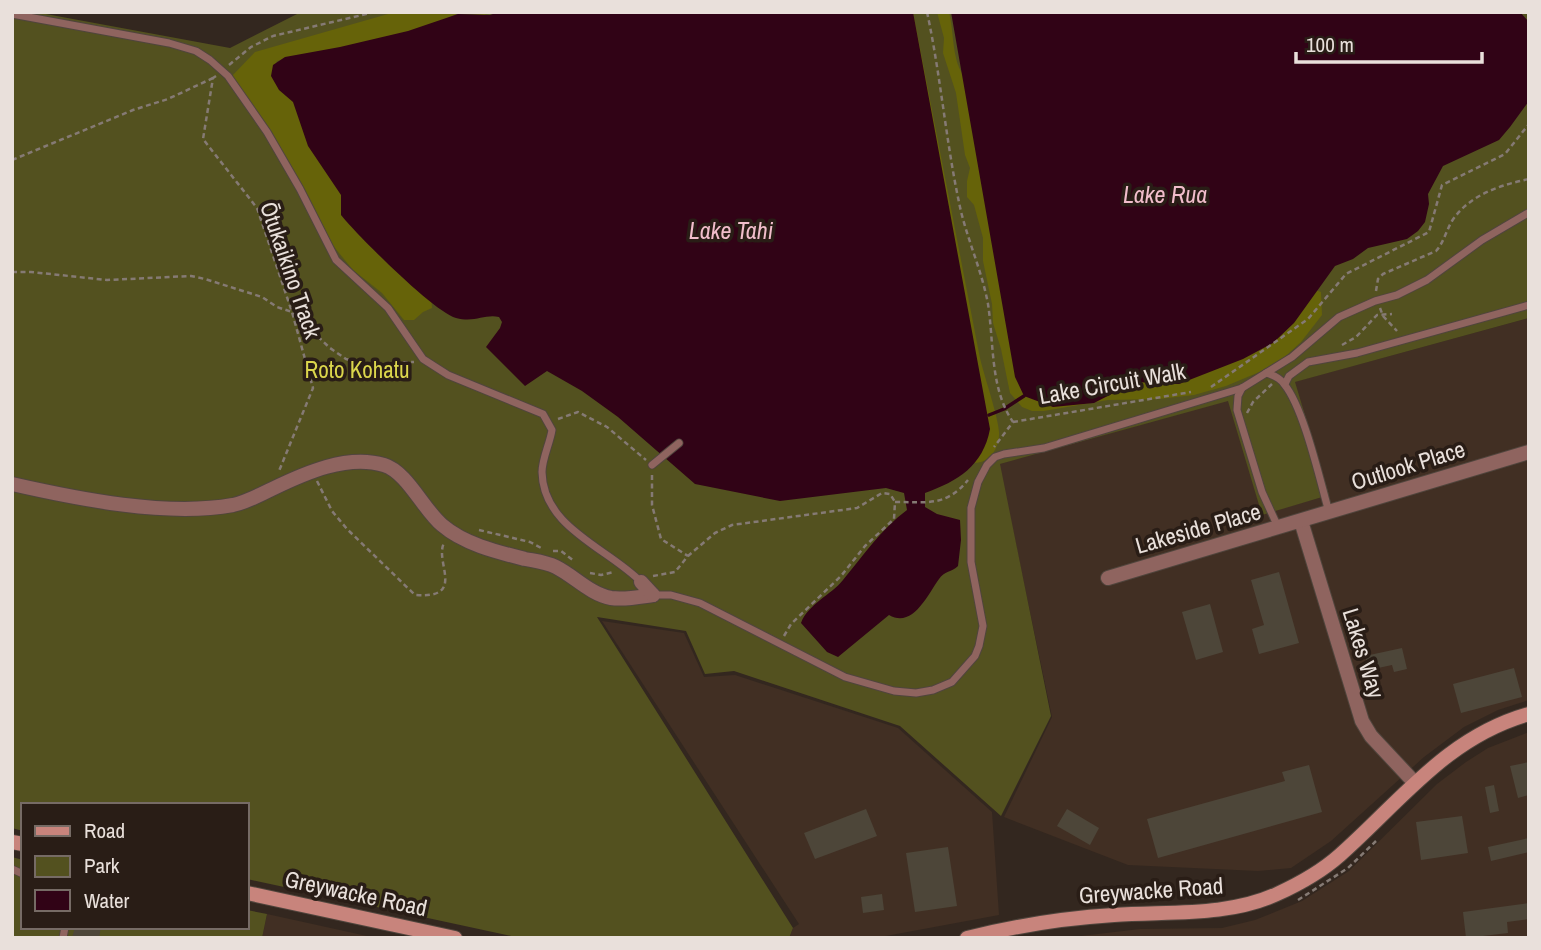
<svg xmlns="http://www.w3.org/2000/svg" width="1541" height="950" viewBox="0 0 1541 950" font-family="'Archivo Narrow',sans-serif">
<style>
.built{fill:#412f23}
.green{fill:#53511f}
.forest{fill:#666309}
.water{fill:#310316}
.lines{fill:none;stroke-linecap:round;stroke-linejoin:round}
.stream{stroke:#310316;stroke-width:3.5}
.building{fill:#4d4639}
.lane-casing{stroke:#50453d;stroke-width:9}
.street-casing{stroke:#50453d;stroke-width:16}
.secondary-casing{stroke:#50453d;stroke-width:16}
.path{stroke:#857a74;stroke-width:2.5;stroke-dasharray:5 3.5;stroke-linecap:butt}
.lane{stroke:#8f645f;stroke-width:7}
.street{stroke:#8f645f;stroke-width:14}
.secondary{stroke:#c8847c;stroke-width:14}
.labels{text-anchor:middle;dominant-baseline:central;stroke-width:7;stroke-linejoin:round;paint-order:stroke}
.street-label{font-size:23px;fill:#e9e0db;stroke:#291d16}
.park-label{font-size:23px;fill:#dbd64c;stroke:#291d16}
.water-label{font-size:24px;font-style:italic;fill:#f1bdcb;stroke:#291d16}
</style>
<rect width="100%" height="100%" fill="#33271f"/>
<g class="built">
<polygon points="1529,318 1529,700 1498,710 1464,727 1424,757 1331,841 1291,868 1258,871 1128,865 1004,817 1052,717 999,464 1229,400 1262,514 1329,495 1294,382"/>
<polygon points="602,621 684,633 704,677 735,675 898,728 992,812 999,915 875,938 789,938 793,928 799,924"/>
<polygon points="1529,732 1529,938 1064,938 1140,929 1222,928 1255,920 1302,901 1349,871 1437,784 1466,762 1488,748"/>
<polygon points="267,914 376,938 262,938"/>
</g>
<g class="green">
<polygon points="12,12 35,12 230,48 301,12 1529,12 1529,318 1295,382 1329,495 1262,515 1228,401 1000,464 1051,716 1001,816 900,726 734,671 705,674 686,631 597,617 793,928 789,938 521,938 247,879 247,805 23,805 23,831 12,828"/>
<polygon points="12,857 23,860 23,927 247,927 247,910 267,914 262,938 12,938"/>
</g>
<g class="forest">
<polygon points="395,12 491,12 484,15 459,13 404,38 293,57 277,61 273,71 296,98 431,294 432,308 423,312 414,320 404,320 382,293 353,270 330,242 273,134 232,76 255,52"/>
<path d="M897 12H913C935 126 957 239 979 353 982 371 1001 423 999 436 997 454 986 466 968 462Z"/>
<path d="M937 12H949C954 32 952 57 962 73L1302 285 1321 292 1322 315 1301 342 1276 365 1226 386 1194 395 1159 399 1108 400 1044 411H1032L1022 407 1010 393 1001 349 993 323 992 304 983 261V238L974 205 967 197V181L970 168 965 155 956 93 943 53 944 38Z"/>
</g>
<g class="water">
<path d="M499 12H913L990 429C983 466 958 481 925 493V507L937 514 960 520 961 540 958 566C952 572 944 571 939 579 928 594 913 629 889 615L838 657 827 652 801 623C808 604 831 595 843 580 863 556 882 528 907 510L904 493 886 488 780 501 695 484 618 417 582 391 547 371 525 386 486 347 500 328 502 322 499 317C484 314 475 323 456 318 434 312 357 235 341 215V195L308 146 293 102 279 90 271 76 273 65 285 57 340 47 408 31 458 14 490 15Z"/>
<polygon points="951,12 1520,12 1529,22 1529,101 1510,127 1499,140 1443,166 1428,194 1429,204 1425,222 1418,231 1407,239 1368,248 1353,259 1335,266 1294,323 1273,343 1243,359 1179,384 1135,382 1094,403 1053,407 1024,396 1015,377"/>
</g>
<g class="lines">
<polyline class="stream" points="989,415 1004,409 1024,396"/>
</g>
<g class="building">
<polygon points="1279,572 1299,643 1259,654 1252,629 1264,625 1251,580"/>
<polygon points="1210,604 1223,652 1196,660 1182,612"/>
<polygon points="1402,648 1407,669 1394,672 1392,665 1369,670 1365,656"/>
<polygon points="1514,668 1522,697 1461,713 1453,684"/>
<polygon points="1529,762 1529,795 1518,798 1510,766"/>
<polygon points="1309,765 1322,812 1158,858 1147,819 1285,781 1282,772"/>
<polygon points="1494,785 1499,811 1490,813 1485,787"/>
<polygon points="866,809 877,836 815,859 804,833"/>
<polygon points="1067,809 1099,828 1090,845 1057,826"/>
<polygon points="1462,816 1468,853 1421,860 1416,822"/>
<polygon points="1529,838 1529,852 1491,861 1488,847"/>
<polygon points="948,847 957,906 915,912 906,853"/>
<polygon points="882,894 884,910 863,913 861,897"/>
<polygon points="1529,903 1529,919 1507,922 1508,933 1466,938 1463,912"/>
<polygon points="75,927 101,927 99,938 72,938"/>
</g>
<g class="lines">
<defs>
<g id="lane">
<path d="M12 14 169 43 196 51 210 60 228 76 267 132 300 189 336 260 388 308 423 359 448 375 543 414 552 430C550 443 542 459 542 472 543 528 608 548 641 582"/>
<path d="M1266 373C1273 375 1280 378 1284 384 1304 408 1320 481 1329 512"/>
<polyline points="1285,384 1289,376 1308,362 1357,353 1529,305"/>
<polyline points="1242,388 1238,396 1237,410 1262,492 1278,527"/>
<polyline points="652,465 679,443"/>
<polyline points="653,595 671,595 700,603 845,677 894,691 916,693 933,690 952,682 975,656 979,646 983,626 971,562 971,508 978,482 987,465 995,457 1004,454 1044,448 1242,388 1292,357 1339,317 1375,301 1397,295 1427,280 1482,240 1528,213"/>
<polyline points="12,869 23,874"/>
<polyline points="63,938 65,927"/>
</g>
<g id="street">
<path d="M12 484C78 499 167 517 233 505 247 502 259 495 272 489 305 473 347 454 384 465 407 472 423 509 442 525 464 544 497 552 525 559 535 561 546 562 556 567 574 576 590 594 611 598 625 600 639 597 653 595"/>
<polyline points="1301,521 1362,721 1371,736 1414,782"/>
<polyline points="1108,578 1529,452"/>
<polyline points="641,582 653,595"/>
</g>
<g id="secondary">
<polyline points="12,842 23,844"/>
<polyline points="247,893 455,938"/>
<path d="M967 938C1015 926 1065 918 1114 915 1168 911 1227 917 1277 894 1299 884 1322 871 1340 855 1401 801 1447 737 1529 714"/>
</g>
</defs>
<use href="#lane" class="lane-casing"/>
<use href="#street" class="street-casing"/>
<use href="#secondary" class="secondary-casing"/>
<g class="path">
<path d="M927 12C941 77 946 143 960 207 967 239 982 271 988 304 994 343 990 389 1013 422L994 447"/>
<polyline points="229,65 251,47 273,36 375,12"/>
<polyline points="216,76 213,78 203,139 257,208 292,312 313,388 279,471"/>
<polyline points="12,160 133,110 168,99 213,78"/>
<polyline points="12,272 31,272 107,280 191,276 205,279 262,297 277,307 292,312 330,348 346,359 365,364 414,362"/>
<path d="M1376 291 1378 279 1383 274 1436 251C1444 242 1446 231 1452 221 1469 195 1500 185 1529 179"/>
<polyline points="1380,308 1383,316 1397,331"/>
<polyline points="1342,345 1356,337 1377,315 1392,314"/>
<polyline points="1211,387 1308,319 1346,274 1429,232 1442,185 1505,154 1529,124"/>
<polyline points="1247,413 1253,402 1272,384"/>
<polyline points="558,419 578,412 607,427 646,460"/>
<polyline points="1013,422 1191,392"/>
<polyline points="652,475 652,505 661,539 688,556"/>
<path d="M317 481 332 511 347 529 415 595C467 599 434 562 444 543"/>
<path d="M895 502C927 502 946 507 968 480"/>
<polyline points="479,530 530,542 543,549"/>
<polyline points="553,551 561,551 574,561"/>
<polyline points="590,573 601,575 614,572"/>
<polyline points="653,576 675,572 688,556 715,533 732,525 857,508 882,493 890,494 895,502"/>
<polyline points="784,636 791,624 841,576 865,546 894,519 895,502"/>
<polyline points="1298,900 1348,868 1376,841"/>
</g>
<use href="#lane" class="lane"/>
<use href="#street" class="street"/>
<use href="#secondary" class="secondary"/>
</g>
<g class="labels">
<g class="street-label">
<text transform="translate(291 270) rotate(71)">Ōtukaikino Track</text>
<text transform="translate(1112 383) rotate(-10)">Lake Circuit Walk</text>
<text transform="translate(1408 465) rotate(-17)">Outlook Place</text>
<text transform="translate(1198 528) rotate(-16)">Lakeside Place</text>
<text transform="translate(1364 653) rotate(73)">Lakes Way</text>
<text transform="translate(1151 890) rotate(-4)">Greywacke Road</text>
<text transform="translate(356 893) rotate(12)">Greywacke Road</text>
</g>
<g class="park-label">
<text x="357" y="369">Roto Kohatu</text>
</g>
<g class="water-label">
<text x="1165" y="194">Lake Rua</text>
<text x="731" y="230">Lake Tahi</text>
</g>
</g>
<rect width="1541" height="950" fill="none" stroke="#e9e0db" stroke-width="28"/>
<rect x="21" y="803" width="228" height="126" fill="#291d16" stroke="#766b65" stroke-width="2"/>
<rect x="35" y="826" width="35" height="10" fill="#c8847c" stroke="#766b65" stroke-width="2"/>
<text x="84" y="838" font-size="21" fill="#e9e0db">Road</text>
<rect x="35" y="856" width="35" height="21" fill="#53511f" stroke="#766b65" stroke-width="2"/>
<text x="84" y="873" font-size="21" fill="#e9e0db">Park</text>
<rect x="35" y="890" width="35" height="21" fill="#310316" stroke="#766b65" stroke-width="2"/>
<text x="84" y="908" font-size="21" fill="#e9e0db">Water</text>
<path d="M1296 52v10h186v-10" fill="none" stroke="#e9e0db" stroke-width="3.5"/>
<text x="1306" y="52" font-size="21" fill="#e9e0db" stroke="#291d16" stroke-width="5" paint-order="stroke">100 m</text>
</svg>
